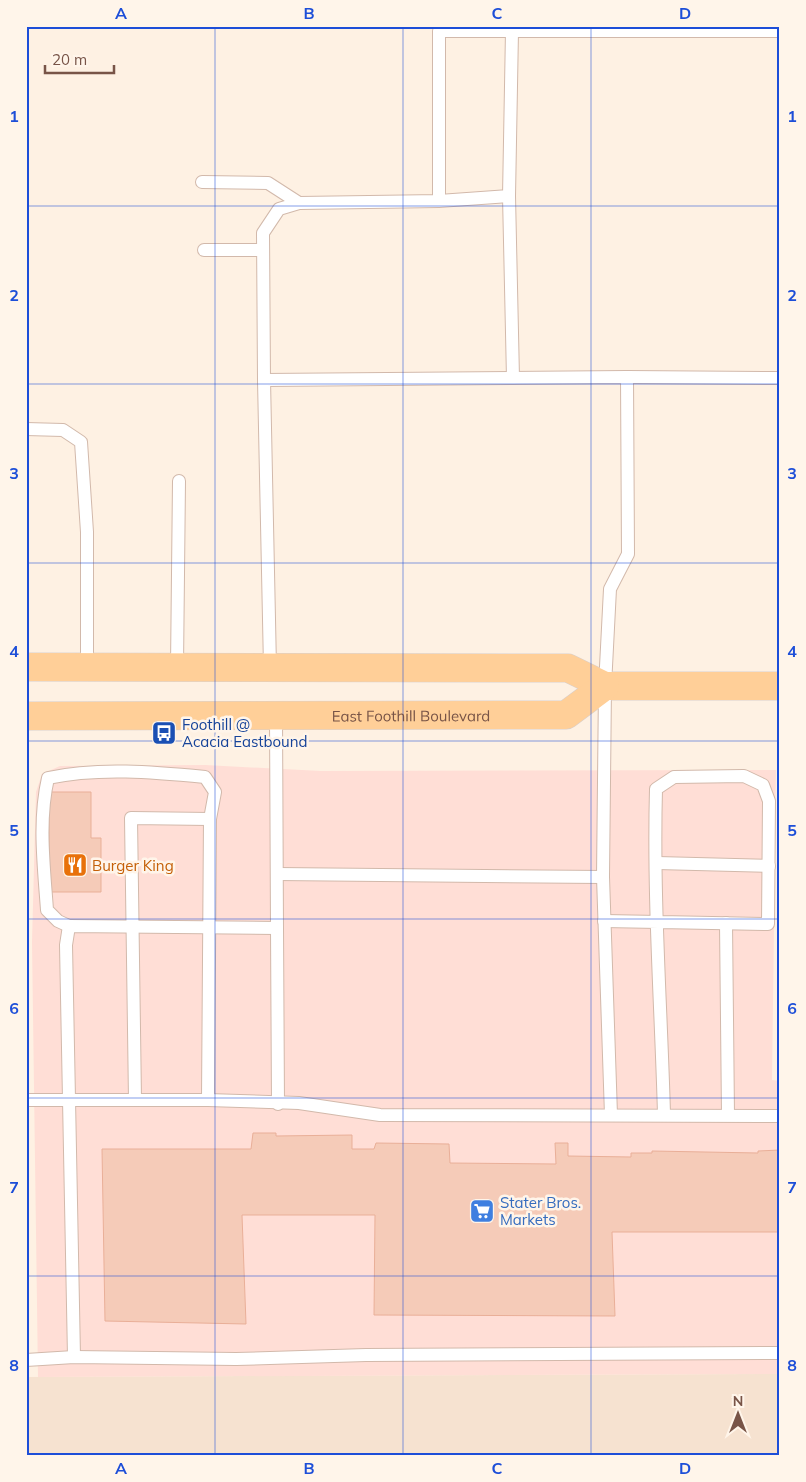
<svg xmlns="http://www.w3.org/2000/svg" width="806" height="1482" viewBox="0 0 806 1482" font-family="Mulish,sans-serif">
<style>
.residential{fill:#f6e2d0}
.commercial{fill:#ffded6}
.building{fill:#f5cbb8;stroke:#e9af98}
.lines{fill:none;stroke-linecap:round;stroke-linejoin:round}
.lane-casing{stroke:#d2b9ab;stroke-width:14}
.primary-casing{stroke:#d9cfcb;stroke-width:29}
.lane{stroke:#fff;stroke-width:12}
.primary{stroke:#ffcf98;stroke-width:28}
.grid{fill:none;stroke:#1d4ed8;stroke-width:1;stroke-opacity:0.55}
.labels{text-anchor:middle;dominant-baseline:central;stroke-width:5;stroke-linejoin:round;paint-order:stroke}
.street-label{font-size:15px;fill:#785447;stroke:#fff5ea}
.transit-label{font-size:15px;fill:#164399;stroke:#fff5ea;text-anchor:start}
.food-label{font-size:15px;fill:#c56008;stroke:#fff5ea;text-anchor:start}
.shop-label{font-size:15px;fill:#366cbe;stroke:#fff5ea;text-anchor:start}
.neatline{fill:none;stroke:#1d4ed8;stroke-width:2}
.grid-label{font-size:16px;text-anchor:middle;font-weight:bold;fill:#1d4ed8}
</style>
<rect width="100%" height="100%" fill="#fef1e3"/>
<polygon class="residential" points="780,1374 780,1456 26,1456 26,1377"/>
<polygon class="commercial" points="205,765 321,771 776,770 772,1080 780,1081 780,1374 38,1377 32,942 36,792 42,774 60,766"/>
<g class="building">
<polygon points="49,792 91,792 91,838 101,838 101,892 49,892"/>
<polygon points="253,1133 276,1133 276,1136 352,1135 352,1149 374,1149 376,1143 449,1144 450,1163 556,1164 555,1143 568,1143 568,1156 631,1157 631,1153 652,1153 652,1151 758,1153 758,1151 780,1150 780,1232 612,1232 615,1316 374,1315 375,1215 242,1215 246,1324 105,1321 102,1149 251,1149"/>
</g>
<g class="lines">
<defs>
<g id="lane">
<polyline points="512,31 780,31"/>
<polyline points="202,182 268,183 299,203"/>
<polyline points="509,196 513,378"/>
<polyline points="204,250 263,250"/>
<polyline points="627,377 780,378"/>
<polyline points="264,380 263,233 279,209 299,203 439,201 509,196 512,31 439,31 439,201"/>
<polyline points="26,429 63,430 81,442 87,532 87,667"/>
<polyline points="177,667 179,481"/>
<polyline points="270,667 264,380 627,377 628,554 610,589 605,686 603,877 611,1115"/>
<polyline points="657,863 769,866"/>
<polyline points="277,874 603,877"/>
<path d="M604 921C659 922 713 923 768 924L769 801 763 785 744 776 674 777 656 789C653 897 661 1006 664 1114"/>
<polyline points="726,923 728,1115"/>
<path d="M69 926 58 921 47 910C44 867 38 821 48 778 98 767 154 772 205 777L215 792 210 819 208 1100"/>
<polyline points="277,928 278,1104"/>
<polyline points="26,1100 208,1100 299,1103 380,1115 780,1116"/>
<polyline points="135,1100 131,818 210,819"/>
<polyline points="74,1357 66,945 69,926 277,928 276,715"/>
<polyline points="26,1360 74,1357 236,1359 366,1355 780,1353"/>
</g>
<g id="primary">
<polyline points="26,667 568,668 605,686 780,686"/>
<path id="s1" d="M26 716 566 715 605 686"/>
</g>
</defs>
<use href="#lane" class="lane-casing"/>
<use href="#primary" class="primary-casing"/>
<use href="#lane" class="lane"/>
<use href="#primary" class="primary"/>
</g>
<path class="grid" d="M215 26V1456M403 26V1456M591 26V1456M26 206H780M26 384H780M26 563H780M26 741H780M26 919H780M26 1098H780M26 1276H780"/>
<defs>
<symbol id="bus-square" viewBox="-11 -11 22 22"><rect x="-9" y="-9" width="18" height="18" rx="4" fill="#1a4fb4" stroke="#fff5ea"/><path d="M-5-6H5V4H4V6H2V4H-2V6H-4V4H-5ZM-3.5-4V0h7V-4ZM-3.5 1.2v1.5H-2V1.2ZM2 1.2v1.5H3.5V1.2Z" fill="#fff"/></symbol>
<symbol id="restaurant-square" viewBox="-11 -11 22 22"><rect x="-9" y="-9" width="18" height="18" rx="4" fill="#e8710a" stroke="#fff5ea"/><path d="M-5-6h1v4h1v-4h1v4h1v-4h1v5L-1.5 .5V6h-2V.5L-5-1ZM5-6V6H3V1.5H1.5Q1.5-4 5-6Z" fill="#fff"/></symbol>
<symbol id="supermarket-square" viewBox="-11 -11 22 22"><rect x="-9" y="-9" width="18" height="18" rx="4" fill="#3f7fe0" stroke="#fff5ea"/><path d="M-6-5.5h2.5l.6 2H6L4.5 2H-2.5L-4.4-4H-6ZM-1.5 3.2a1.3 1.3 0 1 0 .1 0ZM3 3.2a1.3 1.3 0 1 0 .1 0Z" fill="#fff"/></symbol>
</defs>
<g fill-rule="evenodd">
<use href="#bus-square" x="150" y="719" width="28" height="28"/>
<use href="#restaurant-square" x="61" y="851" width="28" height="28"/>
<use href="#supermarket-square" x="468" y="1197" width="28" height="28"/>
</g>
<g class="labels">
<g class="street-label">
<text stroke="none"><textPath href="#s1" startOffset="385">East Foothill Boulevard</textPath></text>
</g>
<g class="transit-label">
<text x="182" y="724">Foothill @<tspan x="182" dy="17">Acacia Eastbound</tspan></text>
</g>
<g class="food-label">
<text x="92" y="865">Burger King</text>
</g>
<g class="shop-label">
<text x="500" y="1202">Stater Bros.<tspan x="500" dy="17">Markets</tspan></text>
</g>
</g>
<rect width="806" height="1482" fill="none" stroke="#fff5ea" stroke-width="55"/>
<g transform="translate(738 1414)" stroke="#fff5ea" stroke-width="4" paint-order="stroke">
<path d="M0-4L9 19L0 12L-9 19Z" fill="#785447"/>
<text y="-8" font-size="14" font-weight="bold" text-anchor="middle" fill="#785447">N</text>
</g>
<path d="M45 65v8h69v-8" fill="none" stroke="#785447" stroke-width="2.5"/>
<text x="52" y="65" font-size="15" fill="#785447" stroke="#fff5ea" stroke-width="4" paint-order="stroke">20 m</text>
<rect x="28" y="28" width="750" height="1426" class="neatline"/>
<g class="grid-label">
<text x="121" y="19">A</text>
<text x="309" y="19">B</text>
<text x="497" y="19">C</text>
<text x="685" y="19">D</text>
<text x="14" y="122">1</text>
<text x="792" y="122">1</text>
<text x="14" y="301">2</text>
<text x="792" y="301">2</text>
<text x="14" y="479">3</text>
<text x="792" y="479">3</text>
<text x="14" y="657">4</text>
<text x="792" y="657">4</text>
<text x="14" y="836">5</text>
<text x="792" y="836">5</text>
<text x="14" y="1014">6</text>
<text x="792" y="1014">6</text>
<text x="14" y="1193">7</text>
<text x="792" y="1193">7</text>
<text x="14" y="1371">8</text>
<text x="792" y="1371">8</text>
<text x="121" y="1474">A</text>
<text x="309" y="1474">B</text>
<text x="497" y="1474">C</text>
<text x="685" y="1474">D</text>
</g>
</svg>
